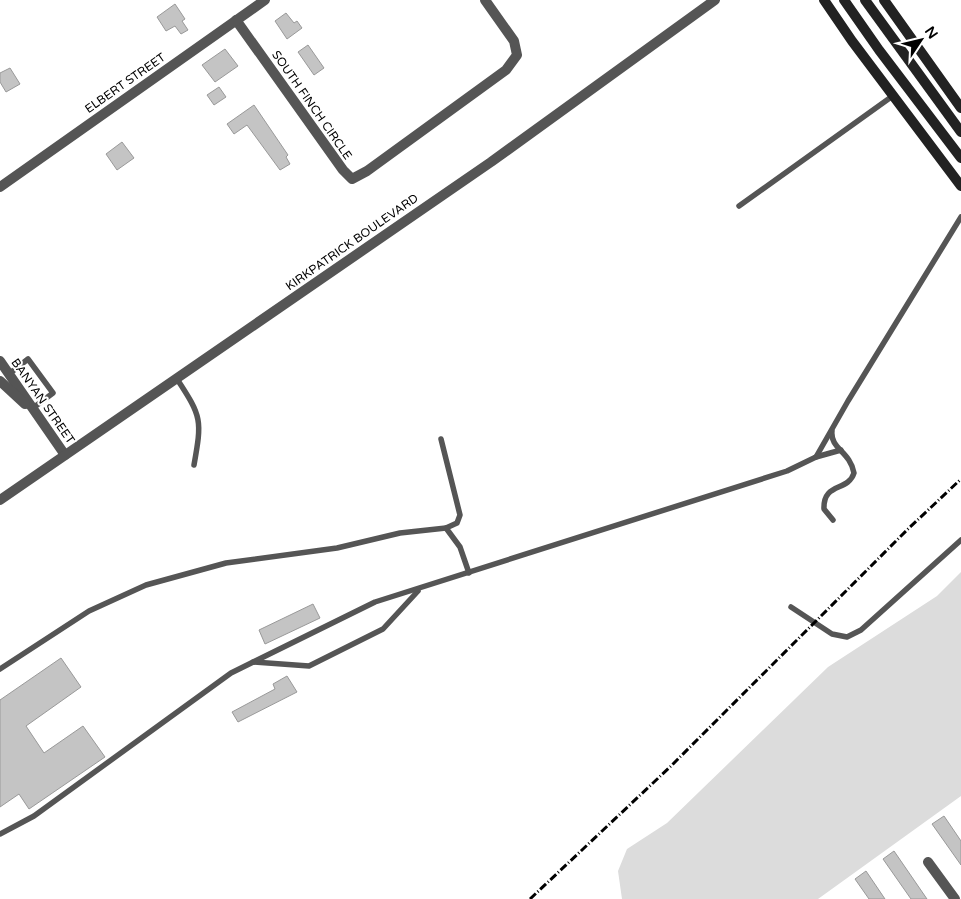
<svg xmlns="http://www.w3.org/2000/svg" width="961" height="899" viewBox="0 0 961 899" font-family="'Varela Round',sans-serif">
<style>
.green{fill:#dcdcdc}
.building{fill:#c4c4c4;stroke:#999}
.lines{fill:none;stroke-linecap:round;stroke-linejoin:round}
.service{stroke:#555;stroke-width:5.5}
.minor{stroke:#555;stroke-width:10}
.secondary{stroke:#222;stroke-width:10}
.rail{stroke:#000;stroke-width:3;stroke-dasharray:8 2.5 1 2.5;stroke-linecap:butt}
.labels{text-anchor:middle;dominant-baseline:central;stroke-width:4;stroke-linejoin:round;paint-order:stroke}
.street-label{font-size:12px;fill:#000;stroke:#fff}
</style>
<rect width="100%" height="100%" fill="#fff"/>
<polygon class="green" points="961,572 961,796 818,899 622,899 618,871 627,849 667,823 828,667 937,596"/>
<g class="building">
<polygon points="175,4 185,19 182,21 188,30 181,34 175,26 166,31 157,17"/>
<polygon points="286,13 294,23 297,21 302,28 287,39 275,21"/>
<polygon points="308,45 324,68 314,75 298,52"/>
<polygon points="225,49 238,66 215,82 202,65"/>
<polygon points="10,68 20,84 6,92 0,82 0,73"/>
<polygon points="219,87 226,97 214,105 207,95"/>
<polygon points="254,105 288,155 286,157 290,164 280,170 247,125 234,134 227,124"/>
<polygon points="122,142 134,158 117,170 106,154"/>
<polygon points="313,604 320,618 265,644 259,630"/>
<polygon points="61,658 81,687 26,726 44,753 83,726 105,757 29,809 19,794 0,807 0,700"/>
<polygon points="287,676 297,692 238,722 232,712 275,689 273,684"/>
<polygon points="944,816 961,841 961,865 932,824"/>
<polygon points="894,851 927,899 911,899 883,859"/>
<polygon points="866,871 885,899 869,899 855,879"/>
</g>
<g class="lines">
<g class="service">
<polyline points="739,206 894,95"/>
<polyline points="9,374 28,359 53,393 33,408"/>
<path d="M177 379C202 417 202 420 194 465"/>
<path d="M832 431C830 449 850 451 854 473 848 492 823 482 824 509L833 520"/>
<polyline points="441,439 460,515 457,523 446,528 460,547 469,573"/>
<polyline points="816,457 841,450"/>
<polyline points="791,607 832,634 847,637 861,630 961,540"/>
<polyline points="253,662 309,666 383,629 418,591"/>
<polyline points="0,669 89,611 146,585 226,563 337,548 400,533 446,528"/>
<polyline points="0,834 34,816 231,673 375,602 787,471 816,457 848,401 961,217"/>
</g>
<g class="minor">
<polyline points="236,20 343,170 352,179 367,171 506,70 517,55 514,41 485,0"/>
<polyline points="0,187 265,0"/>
<polyline points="0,361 65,455"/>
<polyline points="0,381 25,404"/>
<polyline points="0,500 491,162 715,0"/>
<polyline points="928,862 955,899"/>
</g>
<g class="secondary">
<polyline points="824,0 852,41 961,186"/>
<polyline points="844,0 879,50 961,158"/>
<polyline points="865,0 961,132"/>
<polyline points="884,0 961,108"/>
</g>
<polyline class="rail" points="530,899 671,766 908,529 961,479"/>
</g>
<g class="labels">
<g class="street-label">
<text transform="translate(125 83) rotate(-35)">ELBERT STREET</text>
<text transform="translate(312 105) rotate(55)">SOUTH FINCH CIRCLE</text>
<text transform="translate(352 242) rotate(-35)">KIRKPATRICK BOULEVARD</text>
<text transform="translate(43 401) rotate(55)">BANYAN STREET</text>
</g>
</g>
<g transform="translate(921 40) rotate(55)" stroke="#ffffff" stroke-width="4" paint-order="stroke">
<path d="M0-4L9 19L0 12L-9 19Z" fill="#000000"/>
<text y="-8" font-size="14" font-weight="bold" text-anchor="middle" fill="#000000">N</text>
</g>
</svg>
